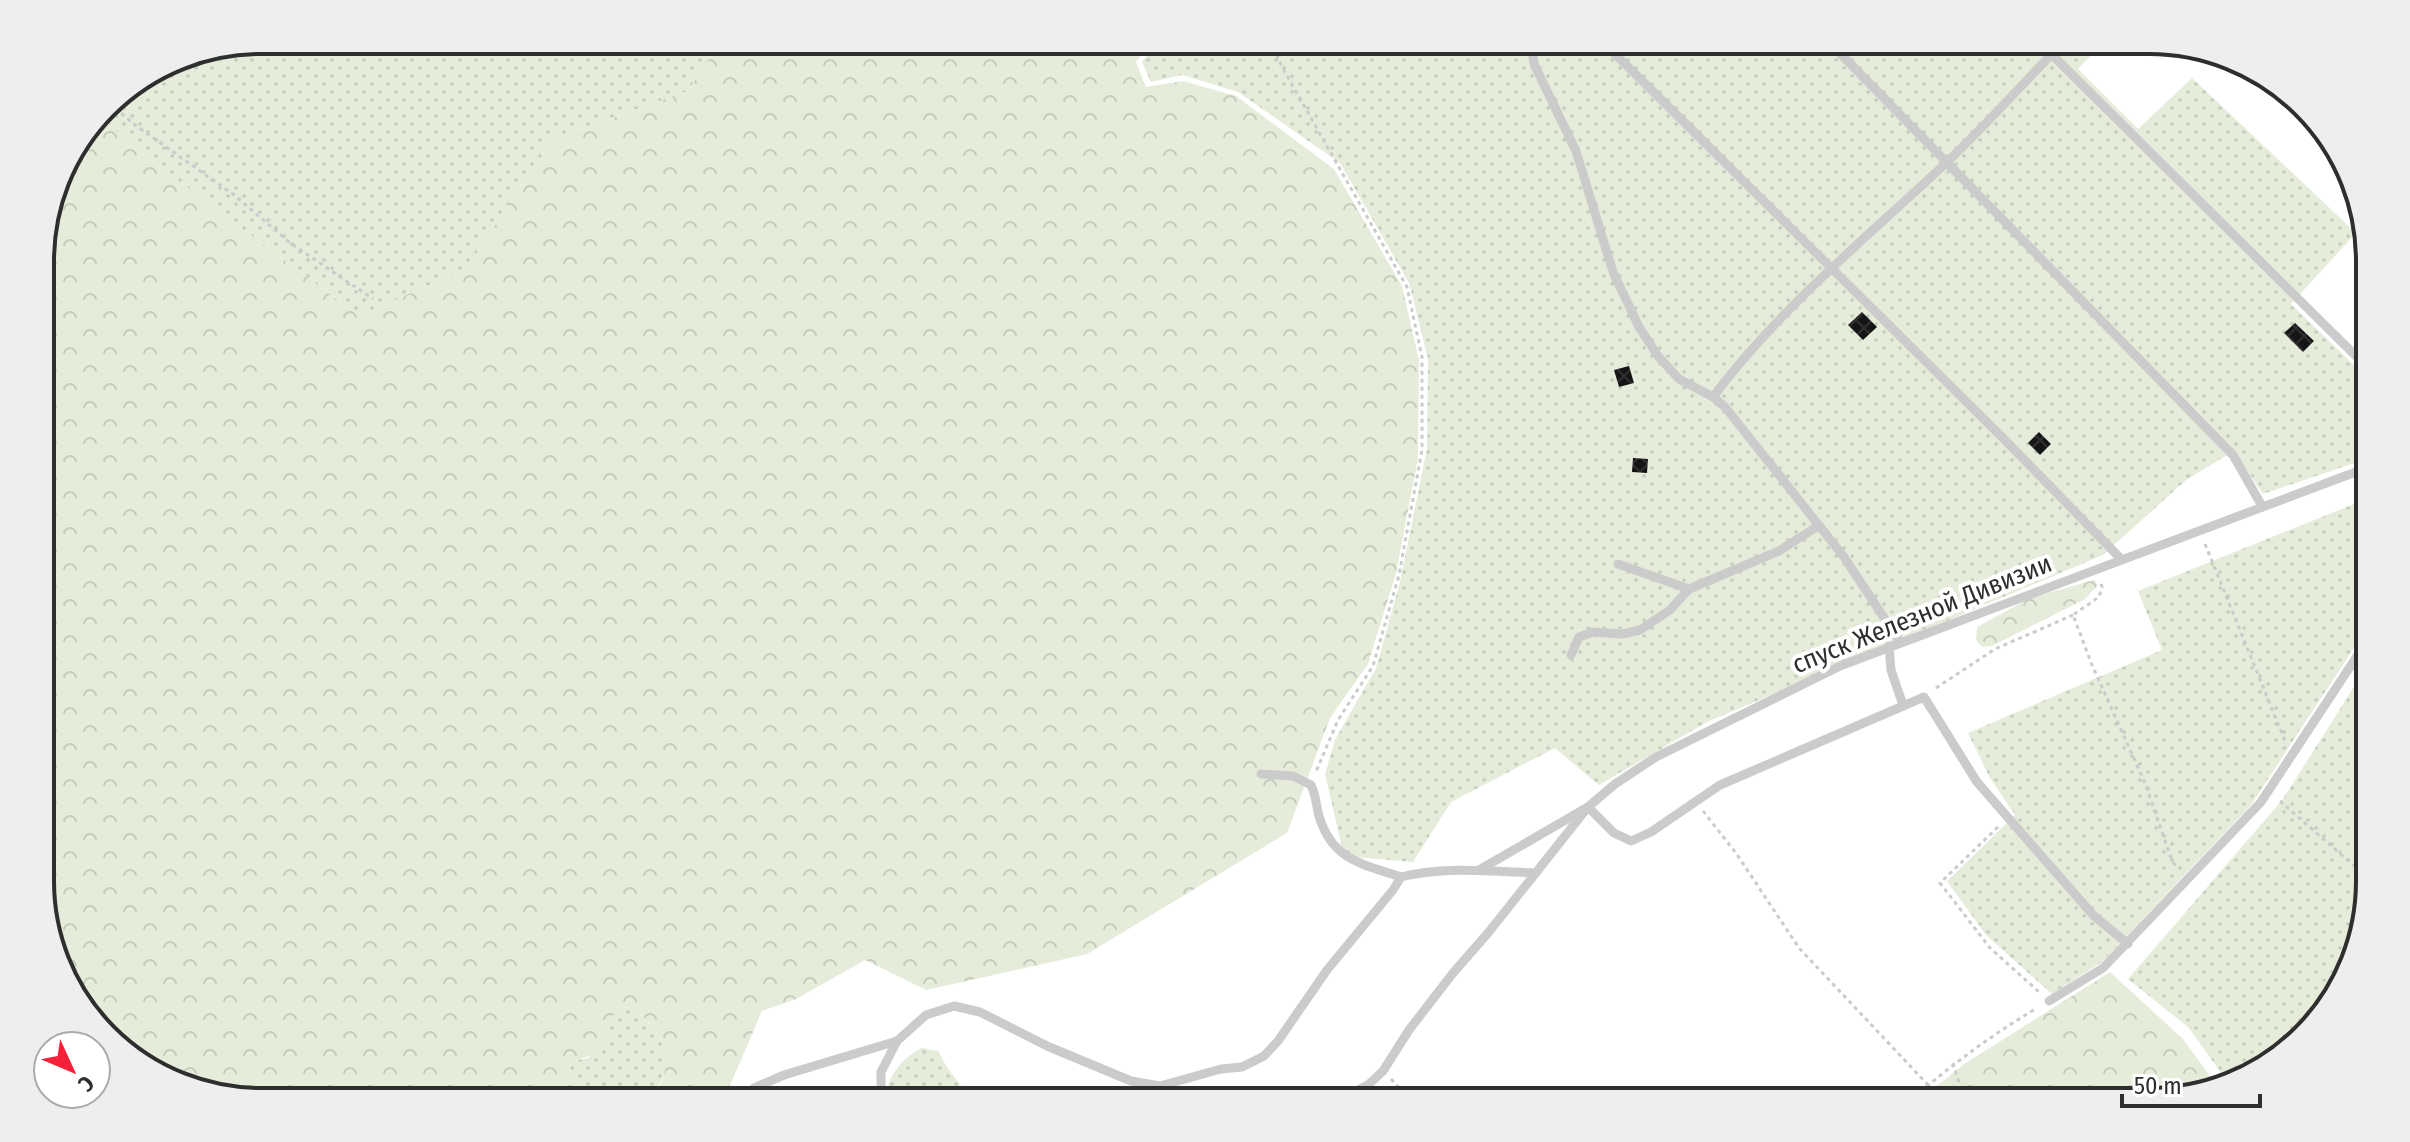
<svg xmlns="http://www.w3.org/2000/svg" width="2410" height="1142" viewBox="0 0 2410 1142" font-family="'Fira Sans Condensed',sans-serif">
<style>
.grass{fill:url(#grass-dots)}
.forest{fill:url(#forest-crowns)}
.building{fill:url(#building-cross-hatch)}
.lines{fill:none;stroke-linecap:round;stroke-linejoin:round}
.path{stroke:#cbcbcb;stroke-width:3;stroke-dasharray:4 4;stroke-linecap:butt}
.service{stroke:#cbcbcb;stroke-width:9}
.labels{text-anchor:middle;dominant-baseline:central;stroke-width:8;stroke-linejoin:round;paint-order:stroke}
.street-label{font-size:26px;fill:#2e2e2e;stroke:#fff}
.rim{fill:none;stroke:#2e2e2e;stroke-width:4}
</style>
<defs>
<pattern id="grass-dots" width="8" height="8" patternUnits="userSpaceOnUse" patternTransform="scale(2)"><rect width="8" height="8" fill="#e5edda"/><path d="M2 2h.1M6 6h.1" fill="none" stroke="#c5ccbb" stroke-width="1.8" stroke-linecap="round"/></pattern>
<pattern id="forest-crowns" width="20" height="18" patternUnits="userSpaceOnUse" patternTransform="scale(2)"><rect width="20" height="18" fill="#e5edda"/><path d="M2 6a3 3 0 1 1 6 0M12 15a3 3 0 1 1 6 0" fill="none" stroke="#c5ccbb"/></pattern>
<pattern id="building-cross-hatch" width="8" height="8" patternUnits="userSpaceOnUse" patternTransform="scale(2)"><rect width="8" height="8" fill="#151515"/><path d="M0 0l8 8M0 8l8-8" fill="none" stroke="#2f2f2f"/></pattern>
</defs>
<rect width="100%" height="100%" fill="#fff"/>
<g class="grass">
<polygon points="261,40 721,40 688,91 553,139 466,269 359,316 130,144 99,115 115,95 177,57"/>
<polygon points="1159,40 2106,40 2078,69 2138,129 2192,78 2356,233 2291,304 2369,380 2369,458 2263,494 2234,451 2186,480 2103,555 1707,722 1599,785 1555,748 1451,802 1413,862 1344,856 1325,774 1335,740 1376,668 1400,582 1427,448 1428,359 1409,283 1340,163 1238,92 1182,75 1151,82 1142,62"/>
<polygon points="2369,498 2369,625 2251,805 2102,962 2052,994 1986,935 1947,881 2015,815 1990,778 1968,733 2162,650 2138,591"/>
<polygon points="2369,663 2370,882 2353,966 2272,1065 2226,1080 2189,1028 2128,979 2283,799"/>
<path d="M626 1007C657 1019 681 1061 655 1090L639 1093 633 1102H582V1088L573 1079 569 1069 577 1060 588 1058 607 1044C604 1026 608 1014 626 1007Z"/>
<path d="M922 1048 938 1051 948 1069 974 1102H887C883 1081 903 1056 922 1048Z"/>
</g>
<g class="forest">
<path d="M721 40H1153L1136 62 1146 87 1183 81 1236 96 1334 169 1402 286 1419 360 1418 458 1396 574 1368 664 1330 718 1287 833 1087 954 926 990 865 960 796 999 762 1011 723 1102H633L639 1093C646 1092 653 1091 658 1087 663 1082 664 1075 665 1069 669 1042 651 1017 626 1007 608 1014 604 1027 607 1044L602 1052 577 1060 569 1069 573 1079 582 1088V1102H261L176 1085 97 1022 85 1015 42 910 41 246 63 163 99 115 130 144 359 316 466 269 553 139 688 91Z"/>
<polygon points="2094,580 2098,585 2085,599 1992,646 1982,647 1976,640 1977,627 2030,598"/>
<polygon points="2110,972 2183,1039 2216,1084 2163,1102 1917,1102 1964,1064"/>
</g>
<g class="building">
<polygon points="1862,312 1877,327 1863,340 1848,325"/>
<polygon points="2295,323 2314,341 2303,352 2284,333"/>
<polygon points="1629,366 1634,383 1619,387 1614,370"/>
<polygon points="2039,432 2051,444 2040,455 2028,443"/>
<polygon points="1633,458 1648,459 1647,473 1632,472"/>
</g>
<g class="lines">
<g class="path">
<polyline points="1270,40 1282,67 1407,287 1422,357 1422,450 1399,575 1373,666 1338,720 1315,774"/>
<polyline points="109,103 135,125 234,195 289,242 373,299"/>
<polyline points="2205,544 2285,741"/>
<polyline points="2101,584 2102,587 2099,597 2073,615 2092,665 2145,783 2171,858 2177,869"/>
<polyline points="1936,688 1995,649 2073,615"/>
<polyline points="2280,801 2370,880"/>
<polyline points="1703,811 1736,853 1799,948 1928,1085"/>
<polyline points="1998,827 1940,883 1990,948 2039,992"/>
<polyline points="1953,1063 1965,1102"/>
<polyline points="1391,1079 1413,1102"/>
<path d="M1908 1102C1952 1065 1988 1037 2037 1008"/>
</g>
<g class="service">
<polyline points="1531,40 1534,64 1576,151 1613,272 1639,327 1658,356 1679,379 1713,397 1725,407 1844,557 1900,642"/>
<polyline points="1601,40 2005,440 2121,559"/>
<polyline points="1827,40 2233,455 2262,506"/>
<polyline points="2037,40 2369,369"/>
<path d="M1713 397C1779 309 1865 239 1945 164 1982 129 2016 91 2051 55"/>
<polyline points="1618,564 1689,589"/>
<polyline points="1889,646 1891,670 1903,705"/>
<polyline points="1571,655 1579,637 1593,632 1622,634 1640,630 1670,610 1689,589 1779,551 1818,526"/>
<path d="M1261 774 1293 776 1311 785C1316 795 1316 805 1319 816 1332 860 1362 864 1401 877"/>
<polyline points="1479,870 1588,807 1614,833 1631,841 1651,832 1720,785 1924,697 1977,782 2093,915 2128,944"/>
<polyline points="2049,1001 2103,968 2261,802 2369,638"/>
<polyline points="736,1102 754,1088 784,1075 897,1041"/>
<path d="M881 1102V1072L897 1041 926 1015 954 1006 980 1012 1047 1046 1131 1081 1160 1086 1221 1069 1242 1067 1264 1056 1278 1041 1327 970 1393 890 1401 877C1444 866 1490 871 1535 873"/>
<polyline points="1335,1102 1368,1085 1383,1071 1409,1030 1453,973 1488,933 1588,807 1615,784 1656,757 1840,666 2369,467"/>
</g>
</g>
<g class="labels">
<g class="street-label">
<text transform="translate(1922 614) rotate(-22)">спуск Железной Дивизии</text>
</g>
</g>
<path d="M0 0H2410V1142H0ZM261 54H2149A207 207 0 0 1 2356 261V881A207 207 0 0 1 2149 1088H261A207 207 0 0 1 54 881V261A207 207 0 0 1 261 54Z" fill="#eee" fill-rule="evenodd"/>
<path class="rim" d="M261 54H2149A207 207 0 0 1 2356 261V881A207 207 0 0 1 2149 1088H261A207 207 0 0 1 54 881V261A207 207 0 0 1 261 54Z"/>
<g transform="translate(72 1070) rotate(134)"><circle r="38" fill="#ffffff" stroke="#ababab" stroke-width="2"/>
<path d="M0-6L14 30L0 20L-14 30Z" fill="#f42139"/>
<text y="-12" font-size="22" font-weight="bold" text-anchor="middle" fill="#2e2e2e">С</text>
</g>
<path d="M2122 1094v12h138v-12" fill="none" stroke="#2e2e2e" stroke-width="4"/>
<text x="2134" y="1094" font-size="24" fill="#2e2e2e" stroke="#ffffff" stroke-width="6" paint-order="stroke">50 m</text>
</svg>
